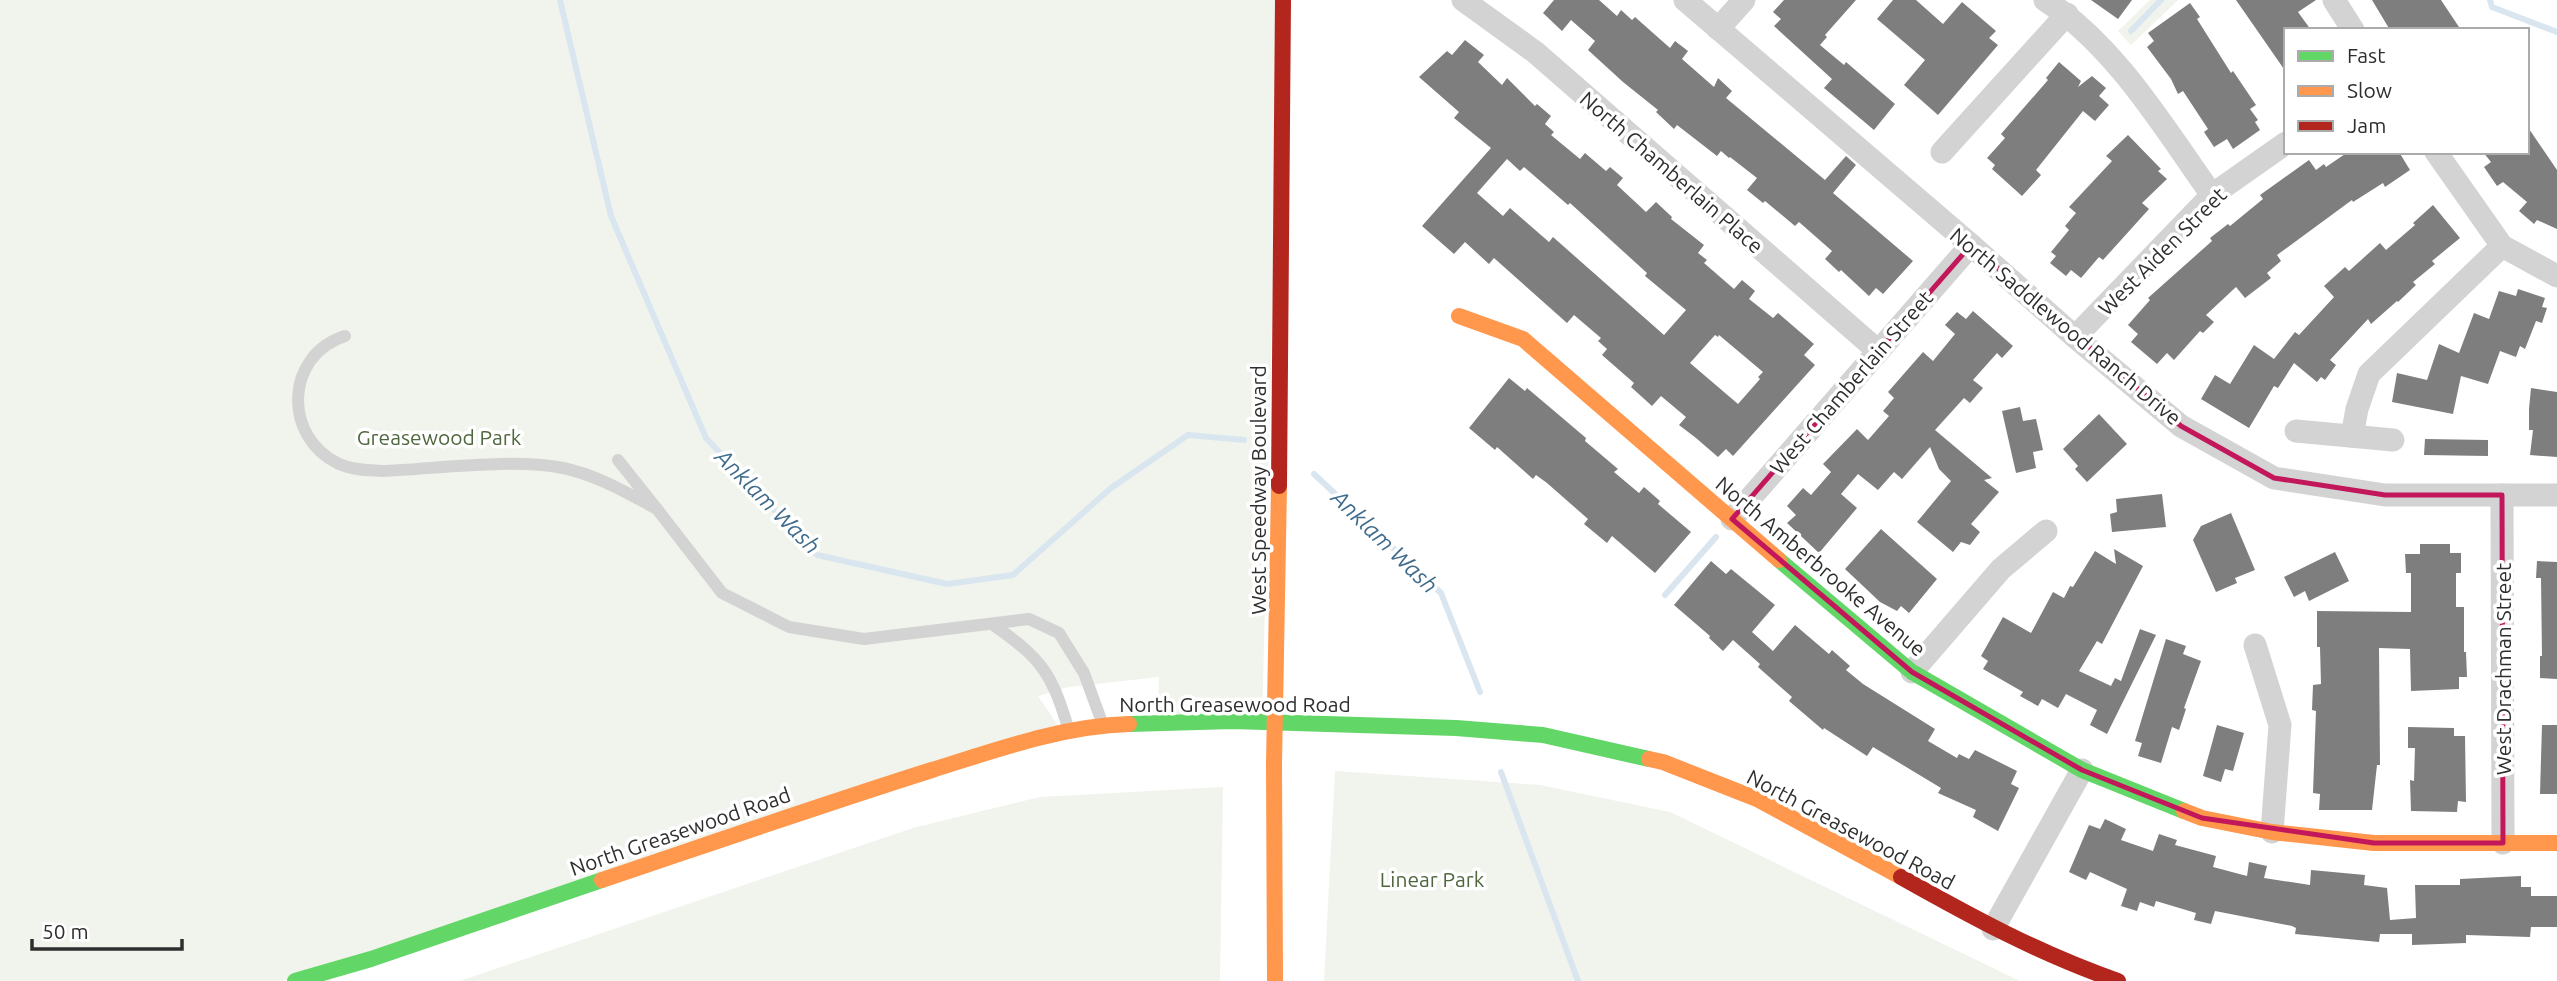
<svg xmlns="http://www.w3.org/2000/svg" width="2557" height="981" viewBox="0 0 2557 981" font-family="Ubuntu,sans-serif">
<style>
.green{fill:#f0f4ec}
.lines{fill:none;stroke-linecap:round;stroke-linejoin:round}
.stream{stroke:#d9e6f0;stroke-width:6}
.building{fill:#7e7e7e;fill-rule:evenodd}
.lane{stroke:#d3d3d3;stroke-width:12}
.street{stroke:#d3d3d3;stroke-width:23}
.fast{stroke:#63d668;stroke-width:16}
.slow{stroke:#ff974d;stroke-width:16}
.jam{stroke:#b3261e;stroke-width:16}
.marked{fill:none;stroke:#c2185b;stroke-width:5;stroke-linejoin:round}
.labels{text-anchor:middle;dominant-baseline:central;stroke-width:7;stroke-linejoin:round;paint-order:stroke}
.street-label{font-size:21px;fill:#2e2e2e;stroke:#fff}
.park-label{font-size:21px;fill:#4f673d;stroke:#fff}
.water-label{font-size:23px;font-style:italic;fill:#406c8c;stroke:#fff}
</style>
<rect width="100%" height="100%" fill="#fff"/>
<g class="green">
<polygon points="0,0 1280,0 1262,723 1158,726 1159,677 1068,687 1038,696 1063,733 282,981 0,981"/>
<polygon points="2150,0 2178,0 2131,45 2118,31"/>
<polygon points="1335,771 1540,785 1670,812 2020,981 1324,981"/>
<polygon points="1223,787 1220,981 460,981 913,828 1040,797"/>
</g>
<g class="lines">
<g class="stream">
<polyline points="560,0 611,216 706,438 817,555 947,584 1013,575 1111,488 1188,435 1244,440"/>
<polyline points="2490,0 2492,7 2557,32"/>
<polyline points="2131,31 2161,0"/>
<polyline points="1314,474 1441,593 1480,692"/>
<polyline points="1665,595 1716,537"/>
<polyline points="1501,772 1578,981"/>
</g>
</g>
<g class="building">
<polygon points="1554,0 1599,0 1617,16 1621,10 1632,20 1635,17 1670,48 1675,41 1688,51 1682,59 1714,87 1718,78 1732,91 1726,98 1825,180 1846,156 1856,165 1833,193 1913,261 1883,294 1876,288 1869,296 1841,270 1839,272 1825,259 1832,251 1799,222 1795,226 1765,201 1763,203 1747,190 1757,178 1730,157 1729,158 1721,151 1717,156 1677,125 1674,129 1656,112 1658,110 1623,82 1588,50 1595,41 1571,20 1562,31 1543,13"/>
<polygon points="1784,0 1856,0 1825,35 1827,37 1820,45 1844,65 1846,62 1895,104 1874,130 1824,88 1832,79 1774,26 1781,19 1773,12"/>
<polygon points="1893,0 1916,0 1943,24 1962,2 1996,31 1989,38 1998,45 1938,115 1904,85 1925,60 1877,19"/>
<polygon points="2091,0 2132,0 2118,19"/>
<polygon points="2236,0 2316,0 2298,12 2311,30 2286,30 2286,72"/>
<polygon points="2372,0 2441,0 2461,30 2390,30"/>
<polygon points="2190,3 2200,17 2197,19 2231,73 2233,71 2256,105 2250,109 2258,120 2255,122 2260,130 2233,149 2227,139 2214,147 2204,132 2208,129 2183,91 2178,94 2171,79 2147,47 2154,41 2148,33"/>
<path d="M1465 40 1484 55 1478 62 1502 85 1507 78 1535 106 1537 104 1551 116 1545 124 1554 132 1551 135 1580 159 1585 153 1606 171 1610 167 1623 178 1617 185 1646 212 1656 202 1672 217 1671 219 1704 245 1698 253 1707 260 1704 263 1734 289 1742 280 1755 291 1749 299 1773 318 1778 313 1814 344 1804 355 1815 365 1733 456 1726 449 1718 457 1696 438 1679 425 1686 417 1661 396 1652 406 1631 387 1634 383 1602 355 1607 349 1598 341 1601 338 1574 315 1567 323 1494 258 1489 264 1465 242 1454 254 1422 226 1491 148 1454 118 1459 112 1419 77 1447 51 1452 55ZM1507 159 1520 171 1524 167 1568 205 1570 203 1647 273 1645 276 1686 310 1664 335 1553 237 1549 242 1510 208 1503 216 1477 193ZM1715 335 1718 337 1719 335 1763 372 1758 377 1760 379 1738 404 1690 363Z"/>
<polygon points="2059,62 2081,81 2078,87 2092,76 2106,88 2099,96 2109,105 2095,121 2083,111 2036,170 2041,175 2022,196 1992,169 1995,165 1987,158 2005,138 2001,134 2048,80 2046,78"/>
<polygon points="2527,126 2557,170 2557,229 2537,220 2534,224 2519,211 2527,202 2503,182 2497,186 2484,167 2491,162 2483,152 2527,152"/>
<polygon points="2128,135 2161,169 2158,171 2167,179 2142,203 2149,209 2103,260 2099,257 2081,278 2071,270 2066,276 2050,263 2056,256 2051,252 2069,230 2065,226 2076,213 2069,207 2112,161 2106,156"/>
<polygon points="2348,152 2399,152 2410,170 2385,187 2383,183 2353,202 2352,200 2277,255 2281,261 2267,273 2271,278 2245,298 2236,287 2206,315 2214,322 2203,333 2200,331 2174,360 2167,353 2157,364 2131,342 2138,334 2128,325 2150,300 2148,298 2212,241 2210,238 2228,224 2230,226 2263,199 2260,195 2309,160 2316,170 2324,164 2326,167"/>
<polygon points="2433,205 2460,238 2432,261 2435,264 2413,282 2416,285 2398,302 2397,301 2371,324 2368,319 2330,360 2336,365 2325,380 2321,377 2317,382 2294,363 2278,388 2274,386 2249,428 2201,399 2215,375 2230,384 2254,345 2274,359 2295,332 2299,335 2334,297 2324,286 2345,267 2349,271 2380,243 2386,250 2415,225 2413,223"/>
<polygon points="2518,289 2545,298 2542,307 2547,308 2542,323 2536,321 2525,349 2520,346 2516,357 2500,351 2488,384 2461,376 2453,414 2392,402 2397,373 2427,380 2439,344 2459,353 2474,313 2489,319 2499,291 2516,296"/>
<polygon points="1973,311 2013,346 2002,358 1997,353 1973,380 1983,388 1970,403 1964,398 1935,430 1992,478 1984,480 1999,492 1971,524 1980,532 1970,545 1961,542 1953,552 1917,522 1951,481 1939,469 1930,447 1902,479 1894,472 1878,490 1858,474 1841,494 1857,508 1819,553 1787,523 1796,515 1787,506 1803,488 1811,495 1831,472 1823,464 1857,429 1868,440 1889,416 1883,411 1894,398 1888,392 1923,352 1933,361 1955,334 1945,325 1957,312 1966,319"/>
<polygon points="1509,378 1525,391 1527,388 1566,421 1586,438 1585,441 1618,469 1614,472 1639,493 1644,487 1660,501 1658,504 1691,532 1655,573 1612,536 1607,543 1584,524 1588,519 1547,483 1536,475 1533,479 1497,447 1495,450 1469,428"/>
<polygon points="2531,388 2557,392 2557,457 2530,455 2533,430 2529,430 2529,409"/>
<polygon points="2020,407 2023,421 2036,419 2043,450 2033,452 2036,468 2016,473 2002,411"/>
<polygon points="2099,414 2127,444 2087,482 2075,469 2078,466 2063,449"/>
<polygon points="2425,439 2488,440 2488,456 2424,455"/>
<polygon points="2162,494 2166,527 2112,532 2110,514 2117,512 2116,499"/>
<polygon points="2231,513 2255,570 2235,578 2237,583 2216,592 2193,540 2201,526"/>
<polygon points="1881,529 1937,579 1909,613 1901,606 1897,611 1880,602 1845,569"/>
<polygon points="2420,544 2450,544 2450,553 2461,553 2461,573 2456,573 2456,607 2464,607 2464,652 2466,652 2467,677 2459,677 2459,689 2411,691 2410,649 2379,648 2380,765 2377,765 2372,810 2319,810 2320,794 2313,793 2316,711 2312,710 2313,685 2321,684 2320,647 2317,647 2317,611 2411,612 2411,573 2406,573 2405,554 2420,554"/>
<polygon points="2114,549 2143,566 2102,644 2097,641 2079,671 2111,686 2115,678 2121,681 2140,629 2156,635 2107,734 2090,725 2097,710 2066,694 2058,708 2042,699 2038,706 2020,696 2023,692 1983,669 1988,661 1981,656 2003,617 2031,633 2053,592 2064,598 2070,586 2073,587 2095,551 2116,564"/>
<polygon points="2335,552 2349,581 2309,601 2305,591 2294,597 2284,577"/>
<polygon points="1711,561 1726,574 1731,569 1775,605 1752,632 1773,651 1795,625 1829,654 1832,650 1850,666 1846,670 1863,684 1935,729 1928,741 1957,758 1959,754 1969,759 1975,750 2017,771 2011,784 2019,788 1998,831 1973,817 1976,810 1938,793 1941,788 1873,747 1867,756 1824,728 1823,730 1789,701 1792,697 1758,667 1760,664 1733,640 1723,651 1709,638 1710,636 1674,605"/>
<polygon points="2537,561 2557,562 2557,679 2540,678 2540,656 2542,656 2541,578 2536,578"/>
<polygon points="2166,639 2186,646 2183,654 2201,661 2184,708 2186,709 2179,730 2172,727 2161,763 2138,756 2142,743 2135,741"/>
<polygon points="2217,725 2244,733 2233,771 2225,769 2221,782 2203,776"/>
<polygon points="2542,725 2557,725 2557,794 2540,794"/>
<polygon points="2408,727 2454,728 2454,736 2465,736 2466,802 2458,801 2457,812 2411,811 2410,780 2414,781 2415,748 2408,748"/>
<polygon points="2105,819 2126,829 2121,840 2153,851 2159,834 2177,840 2175,845 2216,856 2213,867 2247,876 2249,862 2267,866 2264,878 2310,885 2311,870 2365,875 2364,885 2387,888 2390,920 2416,918 2415,885 2460,885 2460,879 2521,876 2521,887 2531,887 2531,896 2557,896 2557,927 2531,927 2530,937 2466,935 2466,943 2412,945 2412,934 2380,934 2379,942 2295,934 2296,928 2292,926 2215,911 2211,924 2194,920 2196,913 2156,901 2154,907 2140,902 2137,911 2121,906 2127,889 2090,872 2086,880 2069,872 2089,825 2100,829"/>
</g>
<g class="lines">
<g class="lane">
<path d="M345 336C285 355 282 437 339 464 353 470 367 470 381 471 436 469 511 458 563 468 597 475 627 493 657 509L618 460"/>
<polyline points="657,509 722,593 789,627 864,639 1029,619 1059,633 1084,673 1103,725"/>
<path d="M992 624C1042 659 1052 673 1069 731"/>
</g>
<g class="street">
<polyline points="1463,0 1535,52 1877,350"/>
<polyline points="1685,0 1971,245 2075,337 2181,426 2274,478 2385,495 2557,495"/>
<path d="M2045 0C2116 46 2164 128 2212 195"/>
<polyline points="2334,0 2353,30"/>
<polyline points="1718,29 1744,0"/>
<polyline points="1942,152 2067,14"/>
<polyline points="2436,152 2502,246 2557,276"/>
<polyline points="2075,337 2212,195 2286,143"/>
<polyline points="2296,431 2393,440"/>
<polyline points="2352,436 2357,409 2369,374 2502,246"/>
<polyline points="2502,495 2503,843"/>
<polyline points="1732,519 1971,245"/>
<polyline points="2255,645 2280,725 2272,832"/>
<polyline points="1912,672 2001,569 2046,531"/>
<polyline points="1993,929 2082,770"/>
</g>
<g class="fast">
<polyline points="1779,560 1912,672 2082,770 2184,811"/>
<polyline points="1129,724 1233,721 1456,728 1543,735 1649,759"/>
<polyline points="295,981 371,959 602,880"/>
</g>
<g class="slow">
<polyline points="1459,316 1523,339 1779,560"/>
<polyline points="1649,759 1663,762 1757,799 1901,877"/>
<polyline points="2184,811 2202,818 2272,832 2374,843 2557,843"/>
<path d="M602 880C712 843 821 805 932 770 996 750 1062 726 1129 724"/>
<polyline points="1275,981 1274,764 1279,486"/>
</g>
<g class="jam">
<polyline points="1279,486 1283,0"/>
<path d="M1901 877C1972 917 2040 954 2118 981"/>
</g>
</g>
<path class="marked" d="M1971 245 2181 426 2274 478 2385 495H2502L2503 843H2374L2202 818 2082 770 1912 672 1732 519Z"/>
<g class="labels">
<g class="street-label">
<text transform="translate(1672 172) rotate(41)">North Chamberlain Place</text>
<text transform="translate(2162 251) rotate(-45)">West Aiden Street</text>
<text transform="translate(2066 326) rotate(40)">North Saddlewood Ranch Drive</text>
<text transform="translate(1851 382) rotate(-49)">West Chamberlain Street</text>
<text transform="translate(1258 490) rotate(-90)">West Speedway Boulevard</text>
<text transform="translate(1821 566) rotate(40)">North Amberbrooke Avenue</text>
<text transform="translate(2503 669) rotate(-90)">West Drachman Street</text>
<text x="1235" y="704">North Greasewood Road</text>
<text transform="translate(1851 829) rotate(28)">North Greasewood Road</text>
<text transform="translate(680 831) rotate(-19)">North Greasewood Road</text>
</g>
<g class="park-label">
<text x="439" y="437">Greasewood Park</text>
<text x="1432" y="879">Linear Park</text>
</g>
<g class="water-label">
<text transform="translate(768 501) rotate(45)">Anklam Wash</text>
<text transform="translate(1385 541) rotate(44)">Anklam Wash</text>
</g>
</g>
<rect x="2284" y="28" width="245" height="126" fill="#ffffff" stroke="#ababab" stroke-width="2"/>
<rect x="2298" y="51" width="35" height="10" fill="#63d668" stroke="#ababab" stroke-width="2"/>
<text x="2347" y="63" font-size="21" fill="#2e2e2e">Fast</text>
<rect x="2298" y="86" width="35" height="10" fill="#ff974d" stroke="#ababab" stroke-width="2"/>
<text x="2347" y="98" font-size="21" fill="#2e2e2e">Slow</text>
<rect x="2298" y="121" width="35" height="10" fill="#b3261e" stroke="#ababab" stroke-width="2"/>
<text x="2347" y="133" font-size="21" fill="#2e2e2e">Jam</text>
<path d="M32 939v10h150v-10" fill="none" stroke="#2e2e2e" stroke-width="3.5"/>
<text x="42" y="939" font-size="21" fill="#2e2e2e" stroke="#ffffff" stroke-width="5" paint-order="stroke">50 m</text>
</svg>
